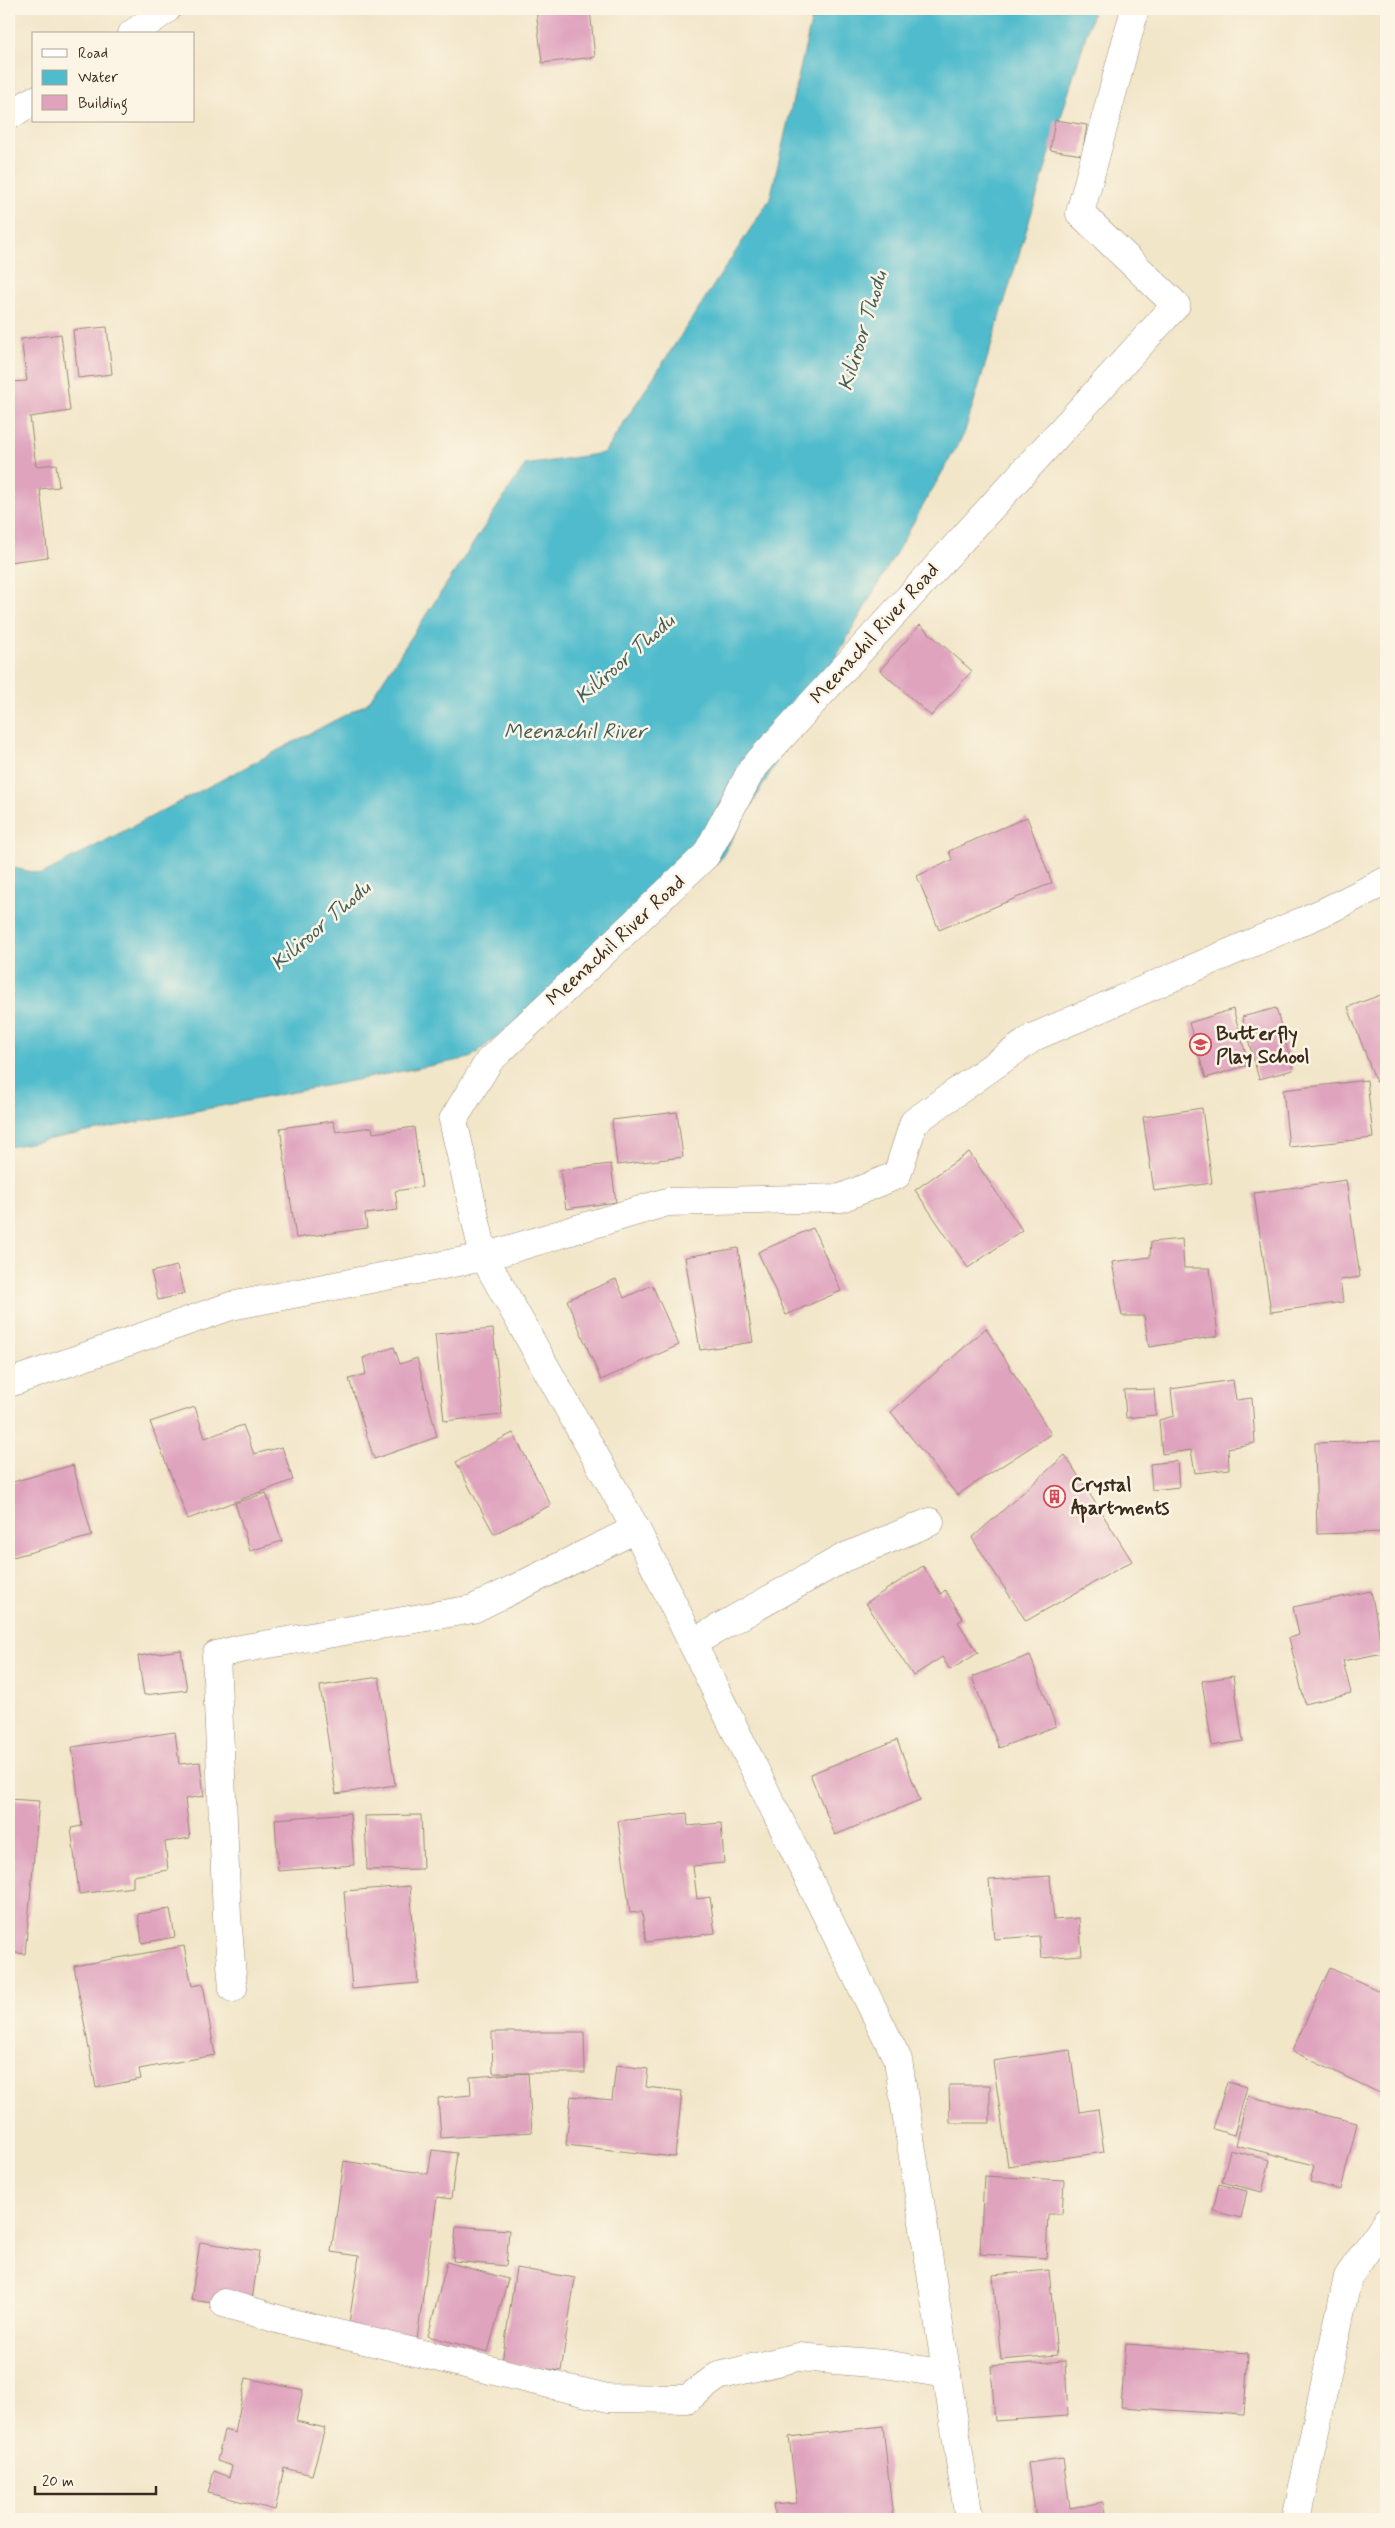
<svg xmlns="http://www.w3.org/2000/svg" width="1395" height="2528" viewBox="0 0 1395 2528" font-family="Mynerve,sans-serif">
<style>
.water{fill:#50bbcc;stroke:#467275}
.building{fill:#dfa3be}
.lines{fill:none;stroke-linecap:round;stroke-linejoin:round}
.minor-casing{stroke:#968874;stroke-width:29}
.major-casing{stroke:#968874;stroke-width:29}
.minor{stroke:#fff;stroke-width:28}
.major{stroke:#fff;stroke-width:28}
.labels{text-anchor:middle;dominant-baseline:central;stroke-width:5;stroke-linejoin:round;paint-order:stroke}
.street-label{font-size:20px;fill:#3b2a1e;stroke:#fcf5e5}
.poi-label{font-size:20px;font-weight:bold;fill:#3b2a1e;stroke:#fcf5e5;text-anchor:start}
.water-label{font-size:21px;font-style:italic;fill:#425d5b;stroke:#fcf5e5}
</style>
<rect width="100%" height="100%" fill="#fcf5e5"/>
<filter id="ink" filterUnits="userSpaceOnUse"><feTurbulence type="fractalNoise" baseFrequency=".02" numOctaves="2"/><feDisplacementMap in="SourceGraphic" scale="10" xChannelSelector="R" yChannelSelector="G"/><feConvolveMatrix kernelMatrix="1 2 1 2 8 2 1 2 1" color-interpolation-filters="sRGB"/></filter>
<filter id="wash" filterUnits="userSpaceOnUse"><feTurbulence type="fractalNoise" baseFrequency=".0096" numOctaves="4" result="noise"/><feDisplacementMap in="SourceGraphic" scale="20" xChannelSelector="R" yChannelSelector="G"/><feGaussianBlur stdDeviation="1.12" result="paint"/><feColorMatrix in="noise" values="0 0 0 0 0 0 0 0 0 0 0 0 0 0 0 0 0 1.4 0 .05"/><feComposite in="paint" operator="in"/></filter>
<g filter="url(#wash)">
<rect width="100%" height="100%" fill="#f2e6c9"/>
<polygon class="water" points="814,9 1094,9 964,434 720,860 470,1058 9,1147 9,867 42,874 368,703 525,465 604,453 770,199"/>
<g id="blocks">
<g class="building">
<polygon points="536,9 590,9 595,57 542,63"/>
<polygon points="1055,120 1087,125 1082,155 1050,150"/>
<polygon points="107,327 112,374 78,378 73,330"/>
<polygon points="61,334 70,411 30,417 36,466 56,464 59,487 40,489 48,557 9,562 9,377 11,382 27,381 21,339"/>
<polygon points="920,625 972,671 931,716 880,670"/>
<polygon points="1027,817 1052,883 939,930 917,876 952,860 949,851"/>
<polygon points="1386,993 1386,1078 1376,1082 1348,1007"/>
<polygon points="1276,1008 1293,1070 1259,1079 1242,1017"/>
<polygon points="1233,1009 1249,1065 1206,1078 1189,1023"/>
<polygon points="1367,1080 1373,1138 1289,1147 1283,1090"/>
<polygon points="1202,1108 1212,1183 1154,1191 1143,1117"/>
<polygon points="677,1112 683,1157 617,1165 612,1120"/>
<polygon points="333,1121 336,1132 372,1127 373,1133 414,1127 422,1187 395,1191 398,1210 365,1214 367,1228 296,1238 280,1128"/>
<polygon points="969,1152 1022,1230 968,1268 915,1190"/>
<polygon points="611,1164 616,1202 566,1209 560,1170"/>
<polygon points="1346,1180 1360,1277 1340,1280 1343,1302 1271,1312 1254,1193"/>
<polygon points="813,1228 841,1291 786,1315 758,1252"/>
<polygon points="1182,1239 1184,1268 1210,1268 1218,1336 1149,1347 1144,1316 1122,1316 1112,1262 1150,1257 1151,1242"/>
<polygon points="738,1248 753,1342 700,1350 685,1257"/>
<polygon points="177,1266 184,1294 158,1300 151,1272"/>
<polygon points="616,1279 624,1298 652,1285 679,1345 601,1380 567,1300"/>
<polygon points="986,1328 1051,1434 957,1495 891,1412"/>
<polygon points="493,1329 502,1415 444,1421 435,1334"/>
<polygon points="394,1347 400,1364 417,1358 437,1437 374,1459 349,1379 366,1374 363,1358"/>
<polygon points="1233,1380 1236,1400 1252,1398 1255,1443 1228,1448 1229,1469 1195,1473 1191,1450 1162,1454 1159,1420 1174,1416 1171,1389"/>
<polygon points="1154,1389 1156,1415 1126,1418 1124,1390"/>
<polygon points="195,1407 205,1438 243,1425 254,1454 282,1447 293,1480 188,1519 150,1422"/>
<polygon points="513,1433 551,1505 494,1534 456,1462"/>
<polygon points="1386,1441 1386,1532 1317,1534 1315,1443"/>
<polygon points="1065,1455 1132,1561 1026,1621 972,1538"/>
<polygon points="1177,1461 1179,1487 1152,1490 1150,1464"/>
<polygon points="73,1465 92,1536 9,1558 9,1483"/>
<polygon points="266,1493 282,1541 250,1551 235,1503"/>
<polygon points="923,1566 941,1594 945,1590 963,1619 958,1622 978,1653 950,1670 942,1657 913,1676 866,1603"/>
<polygon points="1371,1591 1383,1653 1343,1661 1351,1693 1305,1704 1289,1638 1299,1635 1293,1607"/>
<polygon points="181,1650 187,1690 144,1695 138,1656"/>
<polygon points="1030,1655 1056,1726 999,1748 972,1677"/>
<polygon points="1233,1676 1243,1741 1212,1746 1202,1681"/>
<polygon points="379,1677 395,1785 336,1794 320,1686"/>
<polygon points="175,1732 179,1764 200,1762 204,1796 185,1799 190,1838 165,1842 168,1870 133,1876 133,1887 79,1894 71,1828 82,1826 72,1747"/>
<polygon points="897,1740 920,1800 835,1835 810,1774"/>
<polygon points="9,1799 39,1801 25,1954 9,1952"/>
<polygon points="350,1813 354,1865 278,1871 275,1819"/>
<polygon points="687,1813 688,1826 721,1823 724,1863 693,1866 697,1899 710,1897 715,1933 646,1942 642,1912 630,1913 618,1821"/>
<polygon points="421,1815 423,1869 367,1870 365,1816"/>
<polygon points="1050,1876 1054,1920 1079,1918 1082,1955 1041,1958 1039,1936 994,1939 989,1880"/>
<polygon points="410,1886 418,1983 352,1989 344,1891"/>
<polygon points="170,1909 175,1937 142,1943 138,1914"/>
<polygon points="184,1946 192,1986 203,1984 215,2055 139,2069 141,2079 96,2088 74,1966"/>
<polygon points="1330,1968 1386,1994 1386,2096 1292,2051"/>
<polygon points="492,2032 584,2032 585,2073 493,2073"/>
<polygon points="1070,2050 1079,2112 1098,2109 1104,2152 1008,2166 993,2061"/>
<polygon points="616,2065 648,2069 646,2087 682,2091 675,2157 566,2145 571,2096 612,2100"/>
<polygon points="528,2073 532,2132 441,2138 438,2098 471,2095 470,2077"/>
<polygon points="1227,2082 1247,2087 1234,2135 1213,2129"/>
<polygon points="949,2085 990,2085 990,2123 950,2123"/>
<polygon points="1248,2096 1357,2123 1341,2190 1310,2182 1314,2165 1236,2145"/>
<polygon points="432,2150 457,2153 451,2199 437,2197 416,2346 347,2337 359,2256 331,2252 344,2161 428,2174"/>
<polygon points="1230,2150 1270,2160 1262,2192 1222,2182"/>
<polygon points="984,2176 1064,2180 1062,2214 1048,2214 1046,2258 980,2254"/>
<polygon points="1219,2184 1247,2191 1241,2218 1213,2211"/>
<polygon points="456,2226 509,2230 506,2266 453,2261"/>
<polygon points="200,2242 259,2251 251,2308 191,2300"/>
<polygon points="447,2262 508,2279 488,2352 428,2336"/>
<polygon points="516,2268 575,2278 561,2371 502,2362"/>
<polygon points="1049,2270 1057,2355 1001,2360 993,2275"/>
<polygon points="1126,2344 1248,2353 1244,2415 1121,2407"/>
<polygon points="1065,2361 1068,2416 995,2421 991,2366"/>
<polygon points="246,2378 303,2390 296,2421 325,2428 312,2475 284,2468 275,2510 208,2493 214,2471 229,2477 232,2466 217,2461 224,2430 235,2433"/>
<polygon points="883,2426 893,2519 775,2519 773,2505 797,2503 789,2437"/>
<polygon points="1063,2458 1070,2508 1103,2502 1106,2519 1036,2519 1028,2463"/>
</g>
</g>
</g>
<g filter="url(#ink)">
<use href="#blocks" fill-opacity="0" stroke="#968874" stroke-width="1"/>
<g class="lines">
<defs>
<g id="minor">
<polyline points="132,34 167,9"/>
<polyline points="9,116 34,100"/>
<polyline points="9,1383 231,1306 484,1257 667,1202 841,1198 897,1175 914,1122 1034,1037 1326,911 1386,881"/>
<polyline points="694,1642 843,1558 930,1522"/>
<polyline points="233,1988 227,1916 216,1655 240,1649 473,1609 636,1529"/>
<polyline points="224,2303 284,2321 608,2398 687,2399 718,2376 798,2357 884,2364 947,2374"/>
<polyline points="969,2519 898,2060 636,1529 484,1257 453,1120 489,1061 706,855 752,769 1176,305 1080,213 1135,9"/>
</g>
<polyline id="major" points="1296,2519 1348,2277 1386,2222"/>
</defs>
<use href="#minor" class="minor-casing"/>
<use href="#major" class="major-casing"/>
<use href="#minor" class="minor"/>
<use href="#major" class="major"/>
</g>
</g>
<defs>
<symbol id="school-ring" viewBox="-11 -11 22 22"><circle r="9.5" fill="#fcf5e5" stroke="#d1495b" stroke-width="1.5"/><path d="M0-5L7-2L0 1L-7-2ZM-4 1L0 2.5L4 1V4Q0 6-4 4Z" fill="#d1495b"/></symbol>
<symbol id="building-ring" viewBox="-11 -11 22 22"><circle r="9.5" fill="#fcf5e5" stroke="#d1495b" stroke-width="1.5"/><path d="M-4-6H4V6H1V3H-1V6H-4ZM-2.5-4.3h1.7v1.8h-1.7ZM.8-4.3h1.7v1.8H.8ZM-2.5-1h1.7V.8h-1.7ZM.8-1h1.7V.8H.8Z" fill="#d1495b"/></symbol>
</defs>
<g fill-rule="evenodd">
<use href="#school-ring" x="1188" y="1032" width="25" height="25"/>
<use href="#building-ring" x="1042" y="1484" width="25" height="25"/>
</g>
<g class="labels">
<g class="street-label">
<text transform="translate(875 634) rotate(-48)">Meenachil River Road</text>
<text transform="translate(616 941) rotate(-43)">Meenachil River Road</text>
</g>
<g class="poi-label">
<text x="1216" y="1034">Butterfly<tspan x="1216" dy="23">Play School</tspan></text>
<text x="1071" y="1485">Crystal<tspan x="1071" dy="23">Apartments</tspan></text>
</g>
<g class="water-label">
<text transform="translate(863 331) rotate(-73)">Kiliroor Thodu</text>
<text transform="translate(625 659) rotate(-41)">Kiliroor Thodu</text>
<text x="575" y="732">Meenachil River</text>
<text transform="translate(321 926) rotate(-41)">Kiliroor Thodu</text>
</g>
</g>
<rect width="1395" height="2528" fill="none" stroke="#fcf5e5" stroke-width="30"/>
<rect x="32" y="32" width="162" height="90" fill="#fcf5e5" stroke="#afa495"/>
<rect x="42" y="49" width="25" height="8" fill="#ffffff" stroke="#afa495"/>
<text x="78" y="58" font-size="15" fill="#3b2a1e">Road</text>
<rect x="42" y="70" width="25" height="15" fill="#50bbcc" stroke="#afa495"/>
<text x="78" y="82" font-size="15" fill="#3b2a1e">Water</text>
<rect x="42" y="95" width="25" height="15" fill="#dfa3be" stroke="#afa495"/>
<text x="78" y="108" font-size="15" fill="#3b2a1e">Building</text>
<path d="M35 2486v8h121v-8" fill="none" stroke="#3b2a1e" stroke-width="2.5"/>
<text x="42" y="2486" font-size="15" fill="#3b2a1e" stroke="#fcf5e5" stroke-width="4" paint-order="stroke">20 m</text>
</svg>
